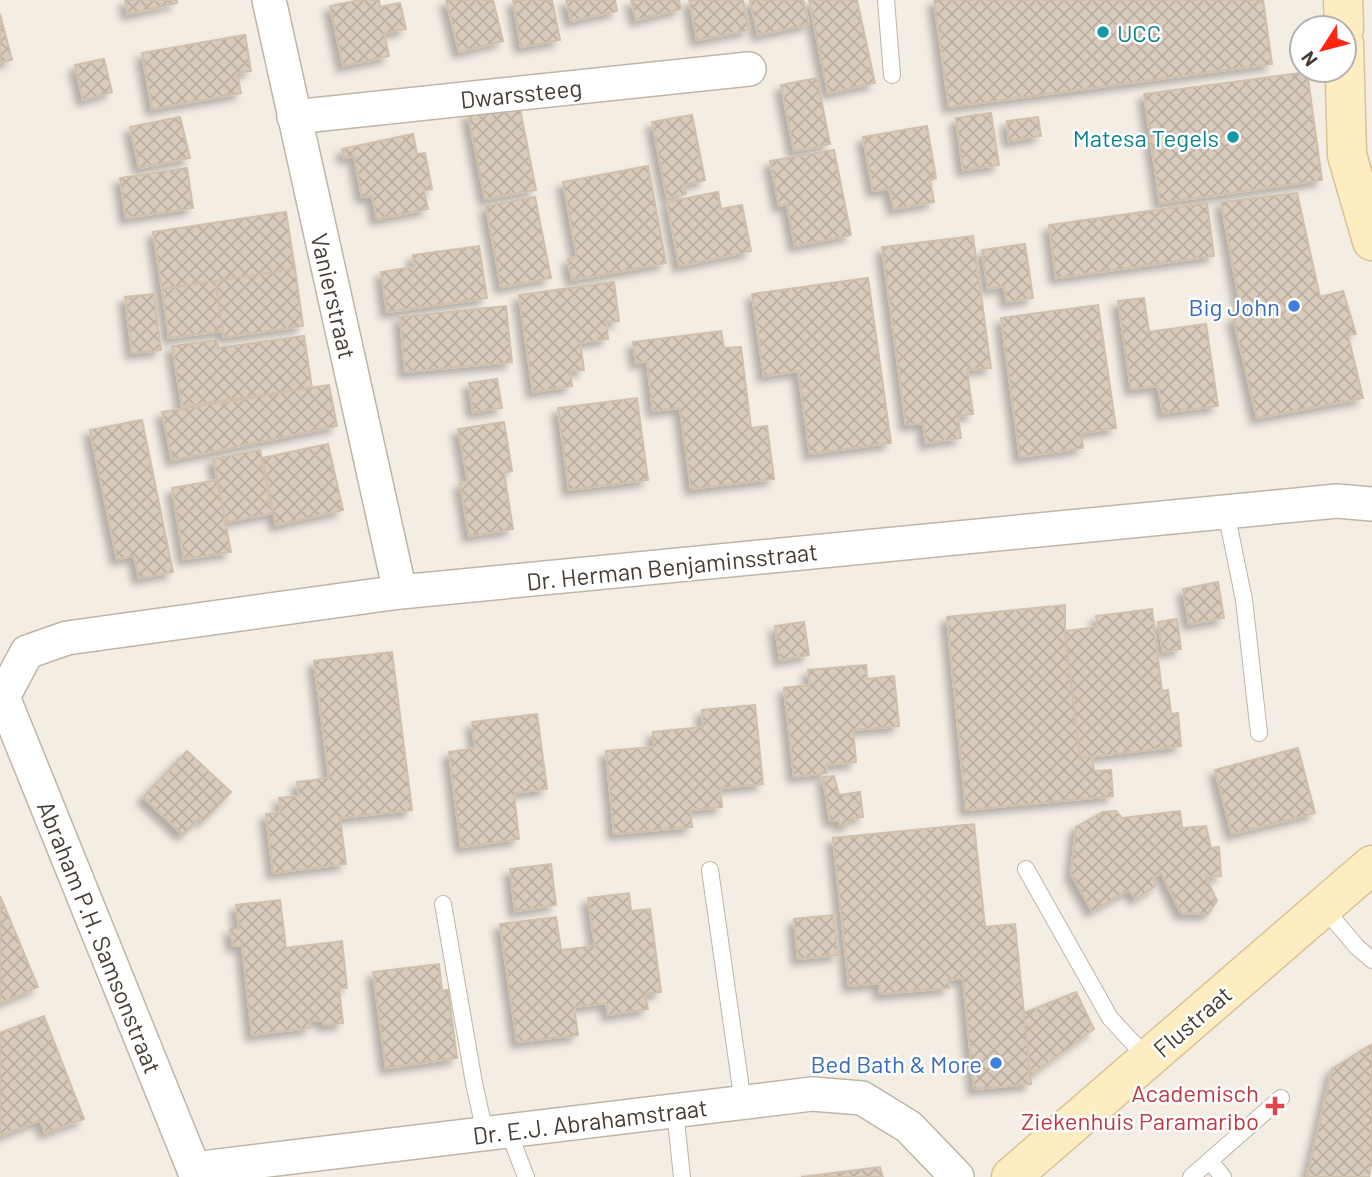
<svg xmlns="http://www.w3.org/2000/svg" width="1372" height="1177" viewBox="0 0 1372 1177" font-family="Barlow,sans-serif">
<style>
.building{fill:url(#building-cross-hatch);stroke:#d0c0ab;stroke-width:2;filter:url(#shadow)}
.lines{fill:none;stroke-linecap:round;stroke-linejoin:round}
.lane-casing{stroke:#bfb5a6;stroke-width:18}
.street-casing{stroke:#bfb5a6;stroke-width:36}
.secondary-casing{stroke:#d9c293;stroke-width:41}
.lane{stroke:#fff;stroke-width:16}
.street{stroke:#fff;stroke-width:33}
.secondary{stroke:#ffedc2;stroke-width:38}
.culture-dot{fill:#0f9aa8;stroke:#fff;stroke-width:2.5}
.shop-dot{fill:#3f7fe0;stroke:#fff;stroke-width:2.5}
.health-dot{fill:#e0444e;stroke:#fff;stroke-width:2.5}
.labels{text-anchor:middle;dominant-baseline:central;stroke-width:5;stroke-linejoin:round;paint-order:stroke}
.culture-label{font-size:24px;fill:#0d838f;stroke:#fff;text-anchor:start}
.street-label{font-size:24px;fill:#453d33;stroke:#fff}
.shop-label{font-size:24px;fill:#366cbe;stroke:#fff;text-anchor:end}
.health-label{font-size:24px;fill:#be3a42;stroke:#fff;text-anchor:end}
</style>
<defs>
<pattern id="building-cross-hatch" width="8" height="8" patternUnits="userSpaceOnUse" patternTransform="scale(1.75)"><rect width="8" height="8" fill="#d8cbbc"/><path d="M0 0l8 8M0 8l8-8" fill="none" stroke="#bbafa2"/></pattern>
<filter id="shadow"><feDropShadow dx="-6" dy="6" stdDeviation="3.5" flood-color="#0004"/></filter>
</defs>
<rect width="100%" height="100%" fill="#f3ede4"/>
<g class="building">
<polygon points="125,0 177,0 177,3 128,14"/>
<polygon points="360,0 379,0 380,7 400,3 406,29 384,33 389,56 343,66 330,6"/>
<polygon points="446,0 493,0 503,41 459,52"/>
<polygon points="513,0 552,0 560,40 521,47"/>
<polygon points="566,0 615,0 617,11 571,21"/>
<polygon points="631,0 679,0 681,9 636,20"/>
<polygon points="689,0 743,0 749,30 697,40"/>
<polygon points="750,0 803,0 809,24 758,35"/>
<polygon points="809,0 857,0 875,83 828,93"/>
<polygon points="934,0 1263,0 1272,64 949,107"/>
<polygon points="0,14 12,60 0,62"/>
<polygon points="245,35 251,71 237,73 241,93 152,109 142,53"/>
<polygon points="104,59 112,92 83,100 75,65"/>
<polygon points="1307,72 1322,180 1160,203 1144,94"/>
<polygon points="817,78 830,144 794,151 781,85"/>
<polygon points="519,104 536,190 485,199 468,114"/>
<polygon points="991,113 999,165 963,170 956,118"/>
<polygon points="692,115 705,180 684,185 686,194 667,198 652,122"/>
<polygon points="180,117 190,158 139,168 130,127"/>
<polygon points="1038,117 1041,136 1009,141 1007,121"/>
<polygon points="927,126 936,178 930,180 934,202 894,209 889,189 873,191 863,137"/>
<polygon points="413,134 417,154 425,153 432,189 424,191 428,209 377,219 372,196 362,197 354,156 344,158 342,149"/>
<polygon points="834,150 851,235 795,246 787,204 779,206 770,161"/>
<polygon points="648,166 666,263 572,280 568,259 577,257 563,182"/>
<polygon points="187,168 193,208 126,218 120,178"/>
<polygon points="718,192 721,209 742,205 751,251 679,266 667,202"/>
<polygon points="1297,193 1320,297 1343,291 1356,334 1348,335 1363,398 1257,418 1233,317 1242,315 1221,202"/>
<polygon points="535,197 551,278 501,287 486,206"/>
<polygon points="1207,203 1214,256 1056,278 1049,225"/>
<polygon points="286,212 295,269 162,289 153,232"/>
<polygon points="973,236 991,368 967,370 973,414 958,416 961,438 926,443 923,423 906,425 882,247"/>
<polygon points="1025,244 1033,298 1007,302 1004,286 988,289 982,250"/>
<polygon points="479,246 487,298 387,312 381,272 414,267 413,255"/>
<polygon points="295,269 303,326 224,337 215,281"/>
<polygon points="868,278 891,443 810,454 798,371 764,376 752,294"/>
<polygon points="215,281 223,331 169,338 162,289"/>
<polygon points="614,282 619,321 606,322 608,339 580,343 584,370 570,371 572,386 533,392 519,295"/>
<polygon points="154,294 161,350 132,353 125,297"/>
<polygon points="1144,298 1149,332 1206,324 1218,406 1163,413 1158,386 1131,389 1118,301"/>
<polygon points="1098,305 1116,428 1081,433 1083,448 1020,457 1001,318"/>
<polygon points="506,306 512,362 405,372 400,317"/>
<polygon points="721,331 724,348 741,347 751,428 767,426 774,479 691,489 680,408 653,411 647,361 636,363 633,342"/>
<polygon points="304,336 312,388 182,406 172,346 217,340 218,348"/>
<polygon points="497,379 502,408 473,412 469,383"/>
<polygon points="329,385 337,426 172,460 162,412"/>
<polygon points="637,398 648,480 569,490 558,408"/>
<polygon points="142,420 173,572 139,578 134,556 117,559 90,430"/>
<polygon points="504,422 512,471 504,473 513,529 469,536 460,483 468,482 458,429"/>
<polygon points="328,444 343,510 276,525 262,458"/>
<polygon points="260,450 272,513 226,522 213,459"/>
<polygon points="217,480 231,552 184,559 172,488"/>
<polygon points="1218,582 1224,618 1189,624 1183,589"/>
<polygon points="1065,605 1065,631 1080,758 1092,756 1094,771 1111,770 1113,796 966,810 947,617"/>
<polygon points="1152,609 1162,691 1168,690 1171,714 1178,713 1181,746 1080,758 1065,631 1098,627 1096,616"/>
<polygon points="1177,619 1181,649 1163,652 1158,622"/>
<polygon points="804,622 809,655 780,660 775,626"/>
<polygon points="392,652 412,810 340,818 346,864 273,873 266,814 281,812 279,798 299,796 297,782 329,778 314,661"/>
<polygon points="866,665 867,679 894,676 899,726 853,730 856,762 826,765 827,773 794,777 784,688 810,685 808,670"/>
<polygon points="755,705 763,784 720,788 722,807 690,810 692,827 614,834 606,751 653,747 653,732 703,727 702,710"/>
<polygon points="537,714 547,789 514,793 519,839 461,847 449,752 475,748 472,722"/>
<polygon points="1298,748 1315,813 1232,834 1215,770"/>
<polygon points="187,751 231,792 203,821 200,817 183,835 143,797"/>
<polygon points="834,776 839,795 860,792 863,817 849,819 850,824 839,825 839,820 830,821 823,777"/>
<polygon points="1116,811 1122,818 1180,811 1182,828 1206,826 1211,848 1219,847 1221,876 1206,877 1217,901 1208,914 1181,913 1161,873 1153,877 1157,885 1136,899 1129,890 1092,911 1071,874 1076,827 1103,812"/>
<polygon points="974,824 985,927 1015,924 1031,1084 974,1089 963,978 948,980 949,988 880,994 879,983 849,986 833,838"/>
<polygon points="551,864 556,905 515,911 510,869"/>
<polygon points="629,893 631,911 650,909 661,992 645,994 648,1009 608,1015 606,1003 574,1007 578,1035 517,1042 500,924 556,917 561,950 595,946 588,898"/>
<polygon points="0,896 38,987 0,1003"/>
<polygon points="280,900 286,948 342,941 347,988 339,988 343,1023 324,1025 323,1020 309,1021 310,1028 252,1035 242,945 233,946 230,929 239,929 236,905"/>
<polygon points="833,915 838,955 798,959 794,919"/>
<polygon points="439,964 442,991 448,990 457,1058 386,1068 373,972"/>
<polygon points="1076,992 1094,1029 1030,1076 1024,1013"/>
<polygon points="44,1016 84,1119 45,1133 40,1120 0,1136 0,1033"/>
<polygon points="1372,1044 1372,1159 1369,1177 1307,1177 1332,1069"/>
<polygon points="880,1167 883,1177 801,1177"/>
</g>
<g class="lines">
<defs>
<g id="lane">
<polyline points="886,0 892,75"/>
<polyline points="1226,512 1244,600 1259,733"/>
<polyline points="1026,869 1110,1018 1148,1059"/>
<polyline points="710,870 743,1103"/>
<polyline points="443,904 474,1083 485,1133"/>
<polyline points="1323,907 1357,947 1372,960"/>
<polyline points="675,1111 682,1177"/>
<polyline points="508,1130 526,1177"/>
<polyline points="1210,1161 1223,1177"/>
<polyline points="1191,1177 1281,1098"/>
</g>
<g id="street">
<polyline points="269,0 400,592"/>
<polyline points="294,117 749,69"/>
<polyline points="194,1169 812,1094 862,1098 909,1127 957,1177"/>
<polyline points="197,1177 3,697 27,652 67,638 400,592 1337,501 1372,504"/>
</g>
<g id="secondary">
<polyline points="1343,0 1344,28"/>
<polyline points="1344,43 1347,155 1372,241"/>
<polyline points="1011,1177 1372,865"/>
</g>
</defs>
<use href="#lane" class="lane-casing"/>
<use href="#street" class="street-casing"/>
<use href="#secondary" class="secondary-casing"/>
<use href="#lane" class="lane"/>
<use href="#street" class="street"/>
<use href="#secondary" class="secondary"/>
</g>
<g class="culture-dot">
<circle cx="1103" cy="32" r="7"/>
<circle cx="1233" cy="137" r="7"/>
</g>
<g class="shop-dot">
<circle cx="1294" cy="306" r="7"/>
<circle cx="996" cy="1063" r="7"/>
</g>
<path class="health-dot" d="M1271.5 1095.5h7v7h7v7h-7v7h-7v-7h-7v-7h7z"/>
<g class="labels">
<g class="culture-label">
<text x="1117" y="32">UCC</text>
<text x="1219" y="137" text-anchor="end">Matesa Tegels</text>
</g>
<g class="street-label">
<text transform="translate(521 93) rotate(-6)">Dwarssteeg</text>
<text transform="translate(334 296) rotate(77)">Vanierstraat</text>
<text transform="translate(672 566) rotate(-6)">Dr. Herman Benjaminsstraat</text>
<text transform="translate(100 937) rotate(68)">Abraham P.H. Samsonstraat</text>
<text transform="translate(1192 1021) rotate(-41)">Flustraat</text>
<text transform="translate(590 1121) rotate(-7)">Dr. E.J. Abrahamstraat</text>
</g>
<g class="shop-label">
<text x="1280" y="306">Big John</text>
<text x="982" y="1063">Bed Bath &amp; More</text>
</g>
<g class="health-label">
<text x="1259" y="1092">Academisch<tspan x="1259" dy="28">Ziekenhuis Paramaribo</tspan></text>
</g>
</g>
<g transform="translate(1323 49) rotate(234)"><circle r="33" fill="#ffffff" stroke="#b5b1ad" stroke-width="2"/>
<path d="M0-5L12 26L0 18L-12 26Z" fill="#ff250f"/>
<text y="-10" font-size="19" font-weight="bold" text-anchor="middle" fill="#453d33">N</text>
</g>
</svg>
